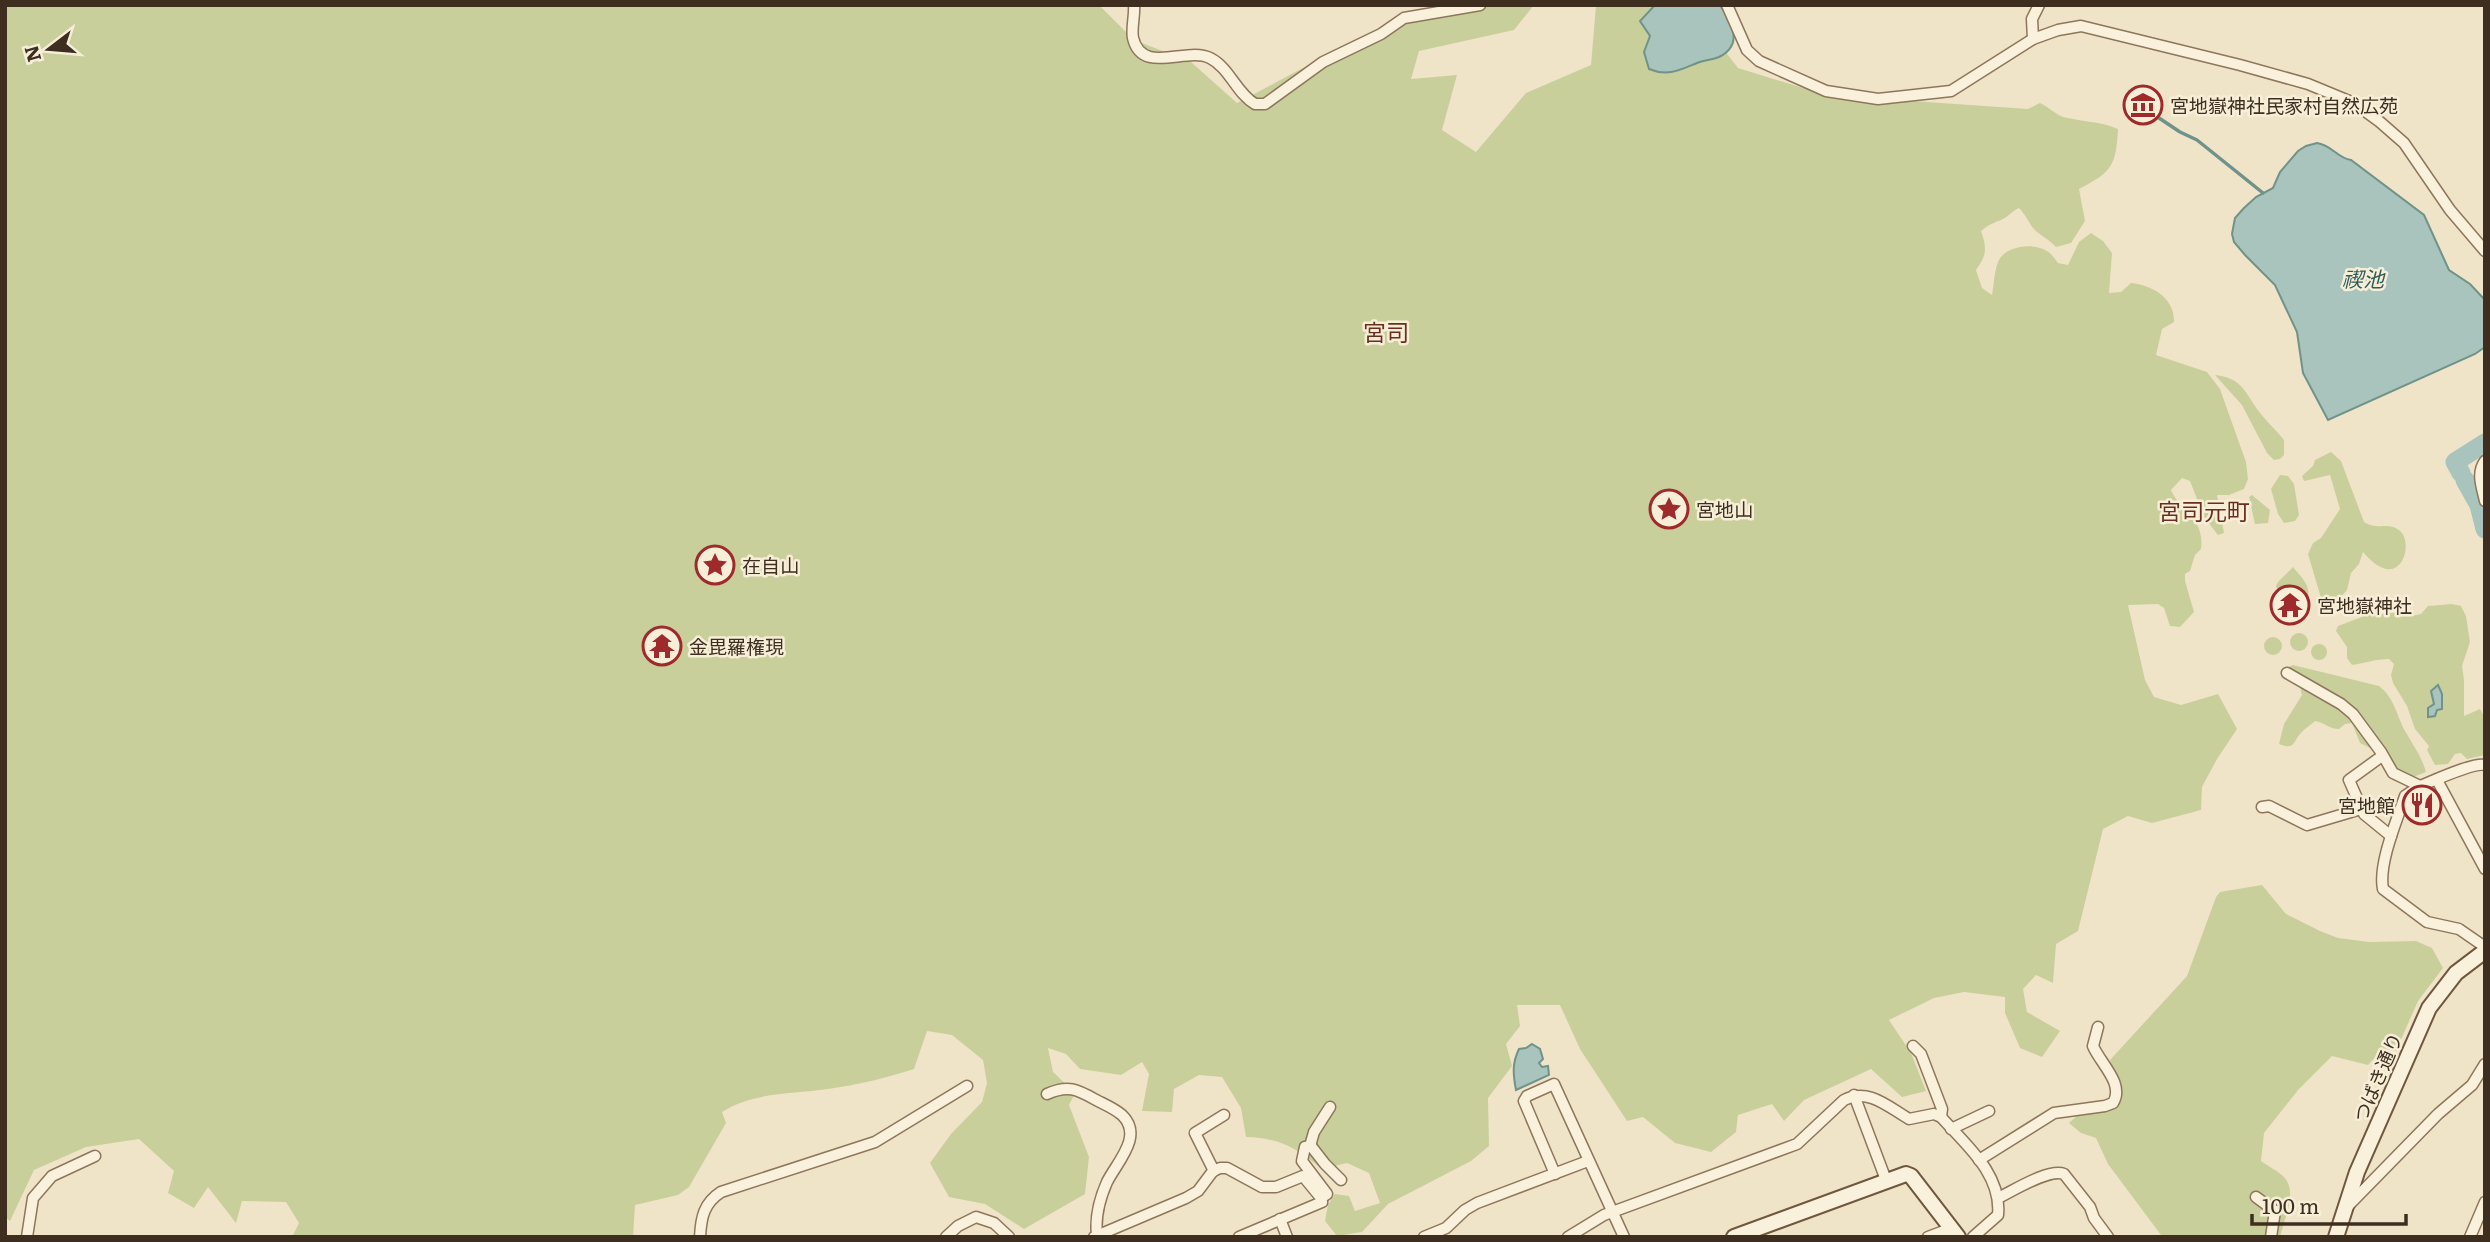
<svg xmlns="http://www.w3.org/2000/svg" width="2490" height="1242" viewBox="0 0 2490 1242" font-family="Literata,'Noto Sans JP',serif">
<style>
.green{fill:#c9cf9b}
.water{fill:#a9c4bc;stroke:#6f938a;stroke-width:2}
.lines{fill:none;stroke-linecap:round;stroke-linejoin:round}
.stream{stroke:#6f938a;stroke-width:3.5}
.river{stroke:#a9c4bc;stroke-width:19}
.street-casing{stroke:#8d765c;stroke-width:13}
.secondary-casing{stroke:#6f573f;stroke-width:18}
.street{stroke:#faf1dc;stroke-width:10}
.secondary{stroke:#faf1dc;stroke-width:14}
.labels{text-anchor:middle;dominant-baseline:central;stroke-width:5;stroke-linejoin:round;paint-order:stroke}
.poi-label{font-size:19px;fill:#3d2e20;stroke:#f7eed8;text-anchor:start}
.street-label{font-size:19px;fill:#3d2e20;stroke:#f7eed8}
.water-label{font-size:21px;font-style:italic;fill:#2f5d5a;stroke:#f7eed8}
.quarter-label{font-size:23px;fill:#6b2e1e;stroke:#f7eed8}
</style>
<rect width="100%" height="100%" fill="#f0e4c8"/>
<g class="green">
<path d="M5 5H1099L1134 40 1191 62 1237 103 1303 68 1439 10 1491 5H1534L1514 30 1419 51 1411 79 1457 75 1442 130 1476 152 1526 93 1591 65 1596 5H1689L1738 68 1826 95 2028 109 2040 103C2049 107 2055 114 2063 117 2082 122 2101 121 2118 129 2116 166 2112 172 2079 189L2085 221 2071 243 2056 247C2049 239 2039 235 2033 228 2028 221 2025 214 2019 208 2012 211 2009 216 2003 219 1994 223 1989 224 1981 231 1987 248 1987 255 1976 270L1982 288 1992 295C1994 285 1994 272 1998 262 2004 246 2033 242 2047 251 2051 253 2055 259 2058 263L2068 265 2079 242 2091 233 2103 241 2112 253 2109 293 2121 292 2131 283C2152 285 2175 298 2174 322L2162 329 2156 355 2207 372 2220 389 2246 462 2248 479 2244 489 2229 495H2217L2224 533 2218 535 2204 517 2190 481 2182 478 2171 490C2181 513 2205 518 2201 549L2195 555 2190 571 2185 574V581L2194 612 2180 627 2170 626 2164 608 2158 604 2128 605 2145 680 2154 697 2181 705 2218 694 2237 729 2217 759 2202 787 2201 810 2152 823 2128 816 2103 829 2078 931 2056 944 2053 983 2036 975 2023 989 2027 1012 2060 1031 2042 1057 2020 1048 2005 1013V997L1964 992 1934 998 1889 1020 1911 1053 1926 1091 1902 1097 1871 1069 1804 1100 1784 1121 1772 1104 1738 1115 1736 1132 1711 1152 1675 1143 1643 1117 1627 1121 1580 1049 1560 1005H1517L1520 1026 1506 1044 1512 1066 1488 1098 1489 1146 1471 1161 1388 1204 1362 1232 1337 1236 1325 1221 1328 1205 1335 1194 1349 1196 1355 1211 1380 1203 1369 1173 1347 1163 1322 1169C1296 1148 1281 1138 1246 1137L1241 1108 1222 1077 1199 1075 1174 1089 1172 1112 1142 1111 1149 1074 1142 1062 1121 1075 1080 1069 1066 1054 1048 1048 1053 1072 1075 1093 1069 1105 1089 1157 1085 1194 1024 1229 985 1204 949 1197 930 1163 951 1134 982 1102 987 1083 983 1060 952 1035 927 1031 914 1069C886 1078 857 1085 828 1089 793 1094 753 1092 722 1112L726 1123 689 1187 678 1195 635 1205 633 1237H292L299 1223 286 1202 242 1201 236 1223 208 1187 194 1208 168 1193 174 1171 139 1139 86 1147 34 1170 10 1221 5 1217Z"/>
<path d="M2215 375C2241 378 2244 390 2257 409 2265 420 2275 429 2284 440V455L2280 459 2274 460 2267 453 2242 405Z"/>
<path d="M2331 452 2341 461 2364 522C2379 531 2388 521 2400 531 2415 543 2400 596 2363 552L2359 564 2351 573 2347 590 2338 600 2321 598 2308 554 2313 543 2321 538 2340 509 2330 475 2304 481 2302 476 2313 466 2315 460Z"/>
<polygon points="2280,475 2288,476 2294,484 2299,515 2295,521 2284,523 2278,514 2271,489"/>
<polygon points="2252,495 2270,510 2268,523 2255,524 2249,497"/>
<path d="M2293 567C2300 576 2311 584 2308 598L2305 600 2280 596 2276 586 2278 582Z"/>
<path d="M2452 604 2461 606 2466 616 2470 642 2462 666 2464 680V716L2480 709 2485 718V755L2467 759 2461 753 2455 754 2448 764 2435 765 2427 750 2429 746 2415 729 2407 706 2393 683 2391 675 2394 664 2389 659C2377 659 2365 663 2352 665L2347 658V647L2336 631 2338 626 2367 615 2404 612 2411 616 2421 614 2428 606Z"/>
<circle cx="2299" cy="642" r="9"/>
<circle cx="2273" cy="646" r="9"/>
<circle cx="2319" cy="652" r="8"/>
<path d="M2293 665 2379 686C2394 697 2397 716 2405 731 2413 745 2422 757 2426 772L2413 777 2399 772 2384 755 2360 743 2352 723 2345 724 2339 729C2329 729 2324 722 2315 721 2311 725 2305 728 2301 733 2293 741 2295 751 2279 744L2284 724 2302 695 2300 687 2302 679 2290 671 2288 667Z"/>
<path d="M2262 885 2286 914 2320 931 2338 938 2369 942 2416 941 2432 948 2443 968 2418 1001 2396 1051 2383 1049 2368 1065 2332 1056 2298 1090 2264 1133 2261 1161C2268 1166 2278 1171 2284 1177 2298 1192 2284 1219 2280 1237L2161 1235 2108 1164 2096 1138 2081 1133 2069 1123 2082 1111 2105 1107 2122 1098 2110 1060 2187 976 2216 897 2220 892Z"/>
</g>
<g class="water">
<path d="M1655 5H1720C1732 22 1744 45 1719 57 1712 60 1704 60 1697 63 1680 70 1668 77 1649 69L1644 52 1650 36 1640 21Z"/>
<path d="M2317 143C2332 145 2337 158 2351 160L2424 215 2449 270 2470 284 2485 300V347L2475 354 2328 420 2303 373 2297 332 2275 285 2245 255 2234 242 2232 234 2235 218 2244 208 2256 197 2273 188 2280 172 2298 151 2306 146Z"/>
<polygon points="2438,685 2442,694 2442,709 2437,710 2435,716 2428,717 2428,708 2434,704 2431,691"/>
<path d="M1532 1044 1540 1049 1543 1059 1539 1063 1542 1067 1548 1066 1549 1075 1516 1090C1513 1074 1512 1063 1519 1049L1526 1048Z"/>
</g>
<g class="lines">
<polyline class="stream" points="2150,116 2156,116 2180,132 2197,140 2263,193"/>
<g class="river">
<polyline points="2461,473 2455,462 2485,443"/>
<polyline points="2465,480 2479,505 2485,529"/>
</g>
<defs>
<g id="street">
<path d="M1134 5C1135 16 1131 28 1133 38 1142 76 1187 46 1210 58 1230 68 1236 93 1255 104H1265L1323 62 1381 34 1404 18 1480 5"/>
<polyline points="1727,5 1747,50 1759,61 1826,91 1878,99 1951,91 2033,39 2058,30 2081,26 2240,65 2308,84 2354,103 2380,122 2404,143 2450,210 2485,251"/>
<polyline points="2033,39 2032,19 2039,5"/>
<path d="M2485 461C2476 473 2482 487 2485 501"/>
<path d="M2287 673 2341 704 2353 714 2381 752 2393 773 2420 786C2433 781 2474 762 2485 765"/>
<polyline points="2382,756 2349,780 2364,814 2391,836"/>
<polyline points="2437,780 2485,869"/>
<path d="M2420 786 2405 796C2397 820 2378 864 2383 889L2427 922 2459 929 2485 947"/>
<polyline points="2262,807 2269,806 2307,825 2361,809"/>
<polyline points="1913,1046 1921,1054 1942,1109 1941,1117"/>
<path d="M1047 1094C1069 1084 1078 1090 1098 1101 1106 1105 1115 1109 1122 1115 1144 1136 1117 1162 1107 1182 1100 1198 1095 1218 1097 1235"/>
<polyline points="1854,1095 1886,1180"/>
<polyline points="1951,1129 1989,1111"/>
<polyline points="1310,1146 1314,1132 1330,1107"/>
<path d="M1979 1160 2054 1113 2105 1106 2113 1103C2125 1084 2100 1063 2093 1046L2098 1027"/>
<polyline points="1214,1171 1195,1133 1224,1115"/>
<polyline points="1555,1174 1524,1101 1527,1096 1554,1084 1624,1237"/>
<polyline points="2256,1197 2275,1211 2271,1237"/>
<polyline points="1321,1198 1327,1194 1302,1161 1305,1147 1311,1146 1325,1164 1341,1180"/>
<path d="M1998 1198C2013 1191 2049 1168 2064 1174L2090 1207 2094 1218 2108 1237"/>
<polyline points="2347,1207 2438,1114 2472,1085 2485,1064"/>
<polyline points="1280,1219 1287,1237"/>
<polyline points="27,1237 33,1198 52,1176 95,1156"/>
<path d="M700 1237C701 1217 704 1203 721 1192L875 1142 967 1086"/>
<polyline points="946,1237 958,1226 976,1217 994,1223 1009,1237"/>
<polyline points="1094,1237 1186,1198 1198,1191 1213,1171 1220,1168 1227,1168 1262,1187 1276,1187 1303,1176 1321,1198 1322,1202 1239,1237"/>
<polyline points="1424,1237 1446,1228 1465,1210 1477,1203 1588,1161"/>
<path d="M1568 1237 1604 1215 1797 1144 1844 1100C1869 1088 1887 1106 1909 1119L1934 1114 1941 1117C1966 1145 2002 1174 1998 1215L1973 1237"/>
<polyline points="1928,1237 1952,1228"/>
<polyline points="2470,1237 2485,1202"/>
</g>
<g id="secondary">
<polyline points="1734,1237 1906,1174 1911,1176 1958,1237"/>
<polyline points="2336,1237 2357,1172 2429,1008 2456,973 2485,951"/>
</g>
</defs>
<use href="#street" class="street-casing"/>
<use href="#secondary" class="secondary-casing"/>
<use href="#street" class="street"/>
<use href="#secondary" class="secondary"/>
</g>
<defs>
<symbol id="museum-ring" viewBox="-11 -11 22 22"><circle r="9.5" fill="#f7eed8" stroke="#9e2a2b" stroke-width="1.5"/><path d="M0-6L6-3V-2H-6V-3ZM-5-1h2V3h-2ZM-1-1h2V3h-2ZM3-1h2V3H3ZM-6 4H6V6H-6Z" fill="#9e2a2b"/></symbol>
<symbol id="sight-ring" viewBox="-11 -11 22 22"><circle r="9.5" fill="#f7eed8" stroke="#9e2a2b" stroke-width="1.5"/><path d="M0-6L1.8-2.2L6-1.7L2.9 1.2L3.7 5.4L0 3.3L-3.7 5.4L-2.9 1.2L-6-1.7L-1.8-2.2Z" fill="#9e2a2b"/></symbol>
<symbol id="temple-ring" viewBox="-11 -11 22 22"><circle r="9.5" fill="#f7eed8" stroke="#9e2a2b" stroke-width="1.5"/><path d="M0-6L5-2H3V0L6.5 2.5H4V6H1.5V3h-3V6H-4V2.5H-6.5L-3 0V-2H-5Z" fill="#9e2a2b"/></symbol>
<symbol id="restaurant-ring" viewBox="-11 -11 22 22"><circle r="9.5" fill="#f7eed8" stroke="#9e2a2b" stroke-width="1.5"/><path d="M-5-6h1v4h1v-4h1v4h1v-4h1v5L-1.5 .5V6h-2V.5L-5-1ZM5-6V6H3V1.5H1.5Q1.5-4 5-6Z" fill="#9e2a2b"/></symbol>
</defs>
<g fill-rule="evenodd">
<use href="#museum-ring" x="2121" y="83" width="44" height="44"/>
<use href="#sight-ring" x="1647" y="487" width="44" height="44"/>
<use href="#sight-ring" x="693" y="543" width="44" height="44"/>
<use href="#temple-ring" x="2268" y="583" width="44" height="44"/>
<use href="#temple-ring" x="640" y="624" width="44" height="44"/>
<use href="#restaurant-ring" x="2400" y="783" width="44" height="44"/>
</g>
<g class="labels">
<g class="poi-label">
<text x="2170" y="105">宮地嶽神社民家村自然広苑</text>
<text x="1696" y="509">宮地山</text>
<text x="742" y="565">在自山</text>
<text x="2317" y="605">宮地嶽神社</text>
<text x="689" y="646">金毘羅権現</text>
<text x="2395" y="805" text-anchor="end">宮地館</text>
</g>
<g class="street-label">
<text transform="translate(2377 1077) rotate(-67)">つばき通り</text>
</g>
<g class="water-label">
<text x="2363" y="277">禊池</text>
</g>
<g class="quarter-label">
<text x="1386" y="331">宮司</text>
<text x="2204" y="510">宮司元町</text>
</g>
</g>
<rect width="2490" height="1242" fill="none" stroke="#3d2e20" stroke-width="14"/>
<g transform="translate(49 49) rotate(254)" stroke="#f7eed8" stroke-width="5" paint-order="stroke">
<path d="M0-5L12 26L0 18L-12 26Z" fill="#3d2e20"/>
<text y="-10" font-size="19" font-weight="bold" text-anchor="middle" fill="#3d2e20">N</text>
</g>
<path d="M2252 1214v10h154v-10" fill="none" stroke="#3d2e20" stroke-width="3.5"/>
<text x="2262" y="1214" font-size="21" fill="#3d2e20" stroke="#f7eed8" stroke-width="5" paint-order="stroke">100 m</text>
</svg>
